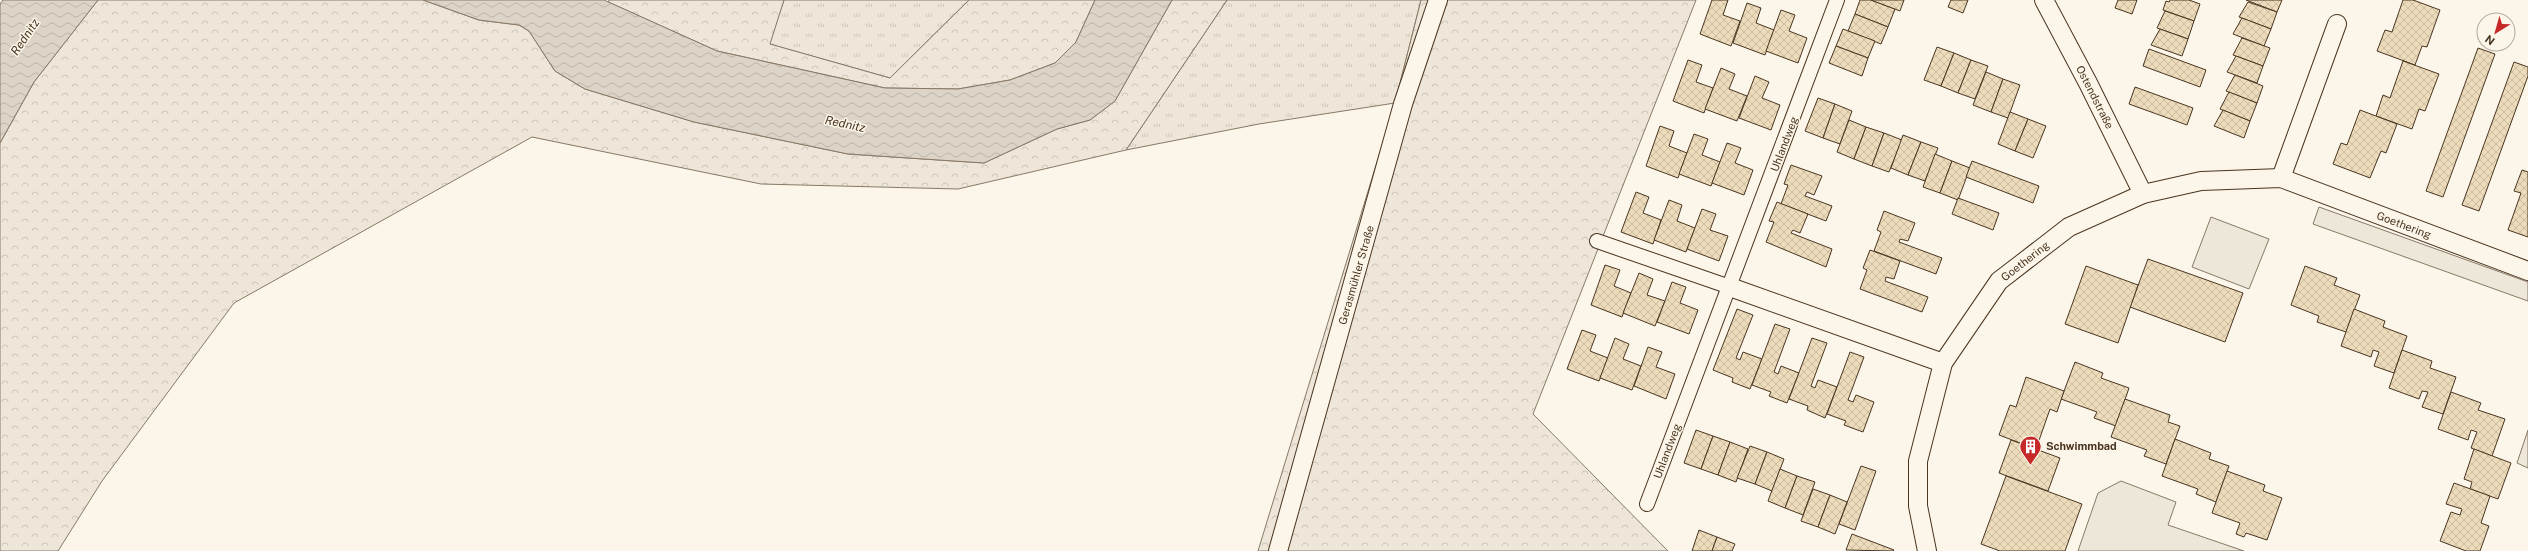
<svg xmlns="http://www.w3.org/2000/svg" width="2528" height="551" viewBox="0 0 2528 551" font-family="'Public Sans',sans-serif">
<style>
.grass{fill:url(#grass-tufts);stroke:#887966}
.forest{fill:url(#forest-crowns);stroke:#887966}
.parking{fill:#ede7d9;stroke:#887966}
.water{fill:url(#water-waves);stroke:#887966}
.building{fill:url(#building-cross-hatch);stroke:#4a3520}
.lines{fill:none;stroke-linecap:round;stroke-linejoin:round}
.pedestrian-casing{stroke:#4a3520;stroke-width:16}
.minor-casing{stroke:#4a3520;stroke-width:20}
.pedestrian{stroke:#fbf6e9;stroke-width:14}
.minor{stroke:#fbf6e9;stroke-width:18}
.labels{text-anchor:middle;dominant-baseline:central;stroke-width:3;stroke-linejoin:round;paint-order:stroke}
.street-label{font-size:11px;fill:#4a3520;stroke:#fbf6e9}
.poi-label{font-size:11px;font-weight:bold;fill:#4a3520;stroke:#fbf6e9;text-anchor:start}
.water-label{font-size:12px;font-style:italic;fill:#4a3520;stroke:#fbf6e9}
</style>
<defs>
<pattern id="grass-tufts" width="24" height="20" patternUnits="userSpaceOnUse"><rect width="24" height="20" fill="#ede6d9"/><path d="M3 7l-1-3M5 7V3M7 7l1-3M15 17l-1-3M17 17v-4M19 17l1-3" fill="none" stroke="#cdc6ba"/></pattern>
<pattern id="forest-crowns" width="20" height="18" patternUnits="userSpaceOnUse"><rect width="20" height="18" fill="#ede6d9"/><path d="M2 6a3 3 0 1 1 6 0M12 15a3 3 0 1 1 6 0" fill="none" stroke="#cdc6ba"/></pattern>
<pattern id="water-waves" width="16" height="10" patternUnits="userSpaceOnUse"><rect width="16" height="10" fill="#dcd4c6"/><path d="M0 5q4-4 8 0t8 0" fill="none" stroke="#beb7aa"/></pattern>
<pattern id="building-cross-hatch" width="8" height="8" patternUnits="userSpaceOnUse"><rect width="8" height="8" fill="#ecdcbc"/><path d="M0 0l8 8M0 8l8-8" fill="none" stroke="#ccbda1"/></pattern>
</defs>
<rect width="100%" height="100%" fill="#fbf6e9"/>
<g class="grass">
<polygon points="784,0 969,0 890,78 769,44"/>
<polygon points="1227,0 1421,0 1395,103 1259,124 1126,150"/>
</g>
<g class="forest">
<polygon points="98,0 423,0 479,20 519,25 529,31 555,71 585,89 694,122 848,154 984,163 1057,129 1090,120 1115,101 1172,0 1227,0 1126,150 958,189 761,184 532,137 234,303 102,481 58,551 0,551 0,143 34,82"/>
<polygon points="609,0 784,0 770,44 890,78 969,0 1095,0 1076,42 1055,63 1010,80 958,89 885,88 717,51 608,2"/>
<polygon points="1421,0 1696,0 1533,414 1668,551 1258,551 1395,103"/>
</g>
<g class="parking">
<polygon points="2319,207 2528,282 2528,301 2313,224"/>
<polygon points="2211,217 2269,239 2249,289 2192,267"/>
<polygon points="2528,430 2528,468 2517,463"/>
<polygon points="2121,481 2176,502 2168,525 2244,551 2078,551 2098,493"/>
</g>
<g class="water">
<polygon points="3,0 98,0 34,82 0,143 0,4"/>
<polygon points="423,0 604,0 717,51 885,88 958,89 1010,80 1055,63 1076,42 1095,0 1172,0 1115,101 1090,120 1057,129 984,163 848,154 694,122 585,89 555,71 529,31 519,25 479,20"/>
</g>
<g class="building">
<polygon points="1712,0 1728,0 1723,15 1740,21 1731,46 1700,34"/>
<polygon points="1860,0 1871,0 1895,9 1888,27 1855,14"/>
<polygon points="1871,0 1904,0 1900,11"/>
<polygon points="1951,0 1968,0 1963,13 1948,7"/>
<polygon points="2118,0 2137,0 2132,14 2115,8"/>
<polygon points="2170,0 2189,0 2200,4 2194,21 2163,10 2166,1 2169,2"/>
<polygon points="2246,0 2282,0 2277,12"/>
<polygon points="2403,0 2413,0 2440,10 2427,47 2422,46 2415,65 2377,51 2385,30 2392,32"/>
<polygon points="2248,2 2277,12 2271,29 2239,17"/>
<polygon points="1747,3 1761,8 1756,23 1774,30 1765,55 1733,43"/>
<polygon points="1781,10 1795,15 1789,31 1807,38 1798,63 1766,51"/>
<polygon points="2165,11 2194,21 2188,39 2157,28"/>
<polygon points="1855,14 1888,27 1881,44 1848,31"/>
<polygon points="2242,18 2271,29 2264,46 2233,34"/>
<polygon points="1843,29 1875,41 1868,58 1836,46"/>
<polygon points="2160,29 2188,39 2182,56 2151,45"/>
<polygon points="2242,38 2270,48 2263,66 2233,55"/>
<polygon points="1836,46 1868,58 1862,76 1829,63"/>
<polygon points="1937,47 1954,53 1941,86 1924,80"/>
<polygon points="2478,48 2495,54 2443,197 2426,191"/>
<polygon points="2149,49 2206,70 2200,87 2143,66"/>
<polygon points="1954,53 1971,60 1958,93 1941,86"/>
<polygon points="2236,56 2263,66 2257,83 2227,72"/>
<polygon points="1688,60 1702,65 1696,82 1713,88 1704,113 1673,101"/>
<polygon points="1971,60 1988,66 1975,99 1958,93"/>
<polygon points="2403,61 2439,74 2425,111 2419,109 2412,129 2376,116 2383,95 2390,98"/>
<polygon points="2514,62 2528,67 2528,76 2479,211 2462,205"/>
<polygon points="1721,68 1735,74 1729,89 1747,96 1737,121 1705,109"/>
<polygon points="1986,72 2003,79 1991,112 1973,105"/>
<polygon points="2235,75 2263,86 2257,103 2226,91"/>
<polygon points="1755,76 1769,82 1762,98 1780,105 1771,130 1739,118"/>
<polygon points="2003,79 2020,85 2008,118 1991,112"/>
<polygon points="2135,87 2193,108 2187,125 2129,104"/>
<polygon points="2229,92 2257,103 2250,121 2220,109"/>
<polygon points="1818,98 1835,104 1823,138 1805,131"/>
<polygon points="1835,104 1852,111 1840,144 1823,138"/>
<polygon points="2223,110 2250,121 2244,138 2214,126"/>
<polygon points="2360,110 2397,124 2386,153 2381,151 2370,178 2333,164 2341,143 2347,145"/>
<polygon points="2010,112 2028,119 2015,151 1998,144"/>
<polygon points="2028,119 2046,126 2033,158 2015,151"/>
<polygon points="1849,120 1866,127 1854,159 1837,152"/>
<polygon points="1660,126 1674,131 1669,146 1687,153 1678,178 1646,166"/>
<polygon points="1866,127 1884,133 1872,166 1854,159"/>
<polygon points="1884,133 1902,140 1889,172 1872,166"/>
<polygon points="1694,134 1708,139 1702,155 1720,162 1711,186 1679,174"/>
<polygon points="1903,135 1921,142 1908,175 1891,168"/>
<polygon points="1921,142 1938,148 1925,181 1908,175"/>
<polygon points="1727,143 1741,148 1735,163 1753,170 1744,195 1712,183"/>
<polygon points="1935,154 1952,161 1940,193 1923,187"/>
<polygon points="1952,161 1970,168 1958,200 1940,193"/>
<polygon points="1972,161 2039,186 2033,203 1966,177"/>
<polygon points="1791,165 1822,176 1814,195 1807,192 1805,196 1832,206 1826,221 1781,204 1788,185 1784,184"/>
<polygon points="2522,170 2528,172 2528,237 2508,230 2521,193 2514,191"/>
<polygon points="1636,192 1649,197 1643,213 1661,220 1653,244 1621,232"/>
<polygon points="1958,198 1999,213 1993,230 1952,214"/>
<polygon points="1669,200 1682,205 1677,221 1695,228 1686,252 1654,240"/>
<polygon points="1777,202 1808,214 1800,233 1793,230 1791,233 1832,249 1826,267 1766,242 1774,222 1769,221"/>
<polygon points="1702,209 1716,214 1710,230 1728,236 1719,261 1687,249"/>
<polygon points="1884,211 1915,223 1908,241 1900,239 1899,242 1942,258 1936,274 1874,251 1881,232 1877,230"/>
<polygon points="1870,250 1900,261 1894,279 1886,277 1885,281 1928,297 1922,312 1860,289 1867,270 1863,268"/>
<polygon points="2148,259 2243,293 2225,342 2130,307"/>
<polygon points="1605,265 1620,270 1614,286 1631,293 1622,317 1591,305"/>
<polygon points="2086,266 2138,285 2118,343 2065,324"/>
<polygon points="2305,266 2337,278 2334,285 2360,295 2346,332 2317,322 2319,316 2291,305"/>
<polygon points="1639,273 1653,279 1647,295 1665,301 1655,326 1623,313"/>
<polygon points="1672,282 1686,287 1680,303 1698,310 1689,334 1657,322"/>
<polygon points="1737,309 1753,315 1736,358 1740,360 1743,352 1762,359 1750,389 1732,382 1733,378 1713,370"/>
<polygon points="2354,309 2385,321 2383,327 2407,336 2394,373 2374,366 2379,352 2373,350 2371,357 2341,346"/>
<polygon points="1775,324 1790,329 1774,372 1778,374 1781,366 1799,373 1787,403 1769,396 1771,392 1752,385"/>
<polygon points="1582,330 1596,335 1590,351 1608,358 1599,381 1567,369"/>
<polygon points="1615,338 1629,344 1623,359 1641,366 1632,390 1600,378"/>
<polygon points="1812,338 1827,343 1811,386 1815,388 1818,380 1837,387 1825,418 1807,410 1808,406 1789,399"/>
<polygon points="1648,347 1662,352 1656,367 1675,374 1666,399 1634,386"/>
<polygon points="2402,350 2432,361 2430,368 2456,377 2443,414 2422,407 2428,392 2422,391 2419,399 2389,388"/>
<polygon points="1850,352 1864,357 1848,400 1853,402 1856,395 1874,402 1863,432 1844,425 1846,421 1827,414"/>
<polygon points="2075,362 2103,373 2101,378 2129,388 2116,426 2094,418 2097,412 2061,399"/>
<polygon points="2026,377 2064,391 2057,412 2050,409 2036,449 1999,435 2010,405 2016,407"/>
<polygon points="2451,392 2481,403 2478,410 2505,419 2492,456 2471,448 2477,432 2471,430 2468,440 2438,429"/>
<polygon points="2125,399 2170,415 2168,422 2180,426 2166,464 2144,456 2147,450 2111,437"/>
<polygon points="1696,430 1713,436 1701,469 1684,463"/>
<polygon points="1713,436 1730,442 1718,475 1701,469"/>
<polygon points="2175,439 2211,453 2209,459 2229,466 2216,502 2196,494 2198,489 2162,476"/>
<polygon points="2011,440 2060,458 2048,491 1999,473"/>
<polygon points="1730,442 1748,449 1736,482 1718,475"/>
<polygon points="1750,446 1767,452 1755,484 1737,478"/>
<polygon points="2474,449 2511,463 2498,499 2470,489 2472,482 2464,479"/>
<polygon points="1767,452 1784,459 1772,491 1755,484"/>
<polygon points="1861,466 1876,471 1855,530 1839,524"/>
<polygon points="1780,469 1797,476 1785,508 1768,501"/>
<polygon points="2227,471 2265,485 2263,491 2282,498 2267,540 2246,533 2244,537 2236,534 2240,523 2212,513"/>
<polygon points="1797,476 1815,482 1803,515 1785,508"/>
<polygon points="2006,476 2082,504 2065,551 2000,551 1981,544"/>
<polygon points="2454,483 2490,496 2481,523 2489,526 2480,551 2466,551 2440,541 2451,512 2460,515 2462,509 2446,504"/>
<polygon points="1813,489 1830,495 1818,527 1801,521"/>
<polygon points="1830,495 1847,502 1835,534 1818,527"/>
<polygon points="1699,530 1717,537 1712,551 1692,551"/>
<polygon points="1852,534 1894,550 1893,551 1846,550"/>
<polygon points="1717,537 1735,544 1732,551 1712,551"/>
</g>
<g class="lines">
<defs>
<g id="pedestrian">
<polyline points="1597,241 1730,287"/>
<polyline points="1647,504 1837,0"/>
</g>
<g id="minor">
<polyline points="2044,0 2088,83 2143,194"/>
<polyline points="2281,178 2337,24"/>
<polyline points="1730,287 1943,363"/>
<polyline points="1278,551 1403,104 1438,0"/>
<polyline points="1927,551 1918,506 1918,461 1943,363 1999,281 2069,227 2143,194 2201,181 2281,178 2528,271"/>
</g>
</defs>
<use href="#pedestrian" class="pedestrian-casing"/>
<use href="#minor" class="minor-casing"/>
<use href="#pedestrian" class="pedestrian"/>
<use href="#minor" class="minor"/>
</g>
<defs>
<symbol id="building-pin" viewBox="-11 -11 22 30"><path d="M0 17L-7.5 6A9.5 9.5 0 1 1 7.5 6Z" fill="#c62828" stroke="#fbf6e9"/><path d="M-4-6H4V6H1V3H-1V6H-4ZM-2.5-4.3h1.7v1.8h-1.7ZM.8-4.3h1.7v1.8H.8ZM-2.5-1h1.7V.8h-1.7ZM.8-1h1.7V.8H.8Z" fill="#fff"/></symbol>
</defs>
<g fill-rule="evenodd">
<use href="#building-pin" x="2018" y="434" width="25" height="34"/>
</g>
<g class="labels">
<g class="street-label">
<text transform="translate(2095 97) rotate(63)">Ostendstraße</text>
<text transform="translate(1784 144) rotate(-69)">Uhlandweg</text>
<text transform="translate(2404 225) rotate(21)">Goethering</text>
<text transform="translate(2025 261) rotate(-38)">Goethering</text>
<text transform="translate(1356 275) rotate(-74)">Gerasmühler Straße</text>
<text transform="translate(1667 451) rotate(-69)">Uhlandweg</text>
</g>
<g class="poi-label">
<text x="2046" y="446">Schwimmbad</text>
</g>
<g class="water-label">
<text transform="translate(25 37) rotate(-56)">Rednitz</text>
<text transform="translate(845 124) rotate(12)">Rednitz</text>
</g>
</g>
<g transform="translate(2496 32) rotate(217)"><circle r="19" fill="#fbf6e9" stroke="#b4a999"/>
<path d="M0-3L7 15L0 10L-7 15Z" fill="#c62828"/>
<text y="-6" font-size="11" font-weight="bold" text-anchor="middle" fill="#4a3520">N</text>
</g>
</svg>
